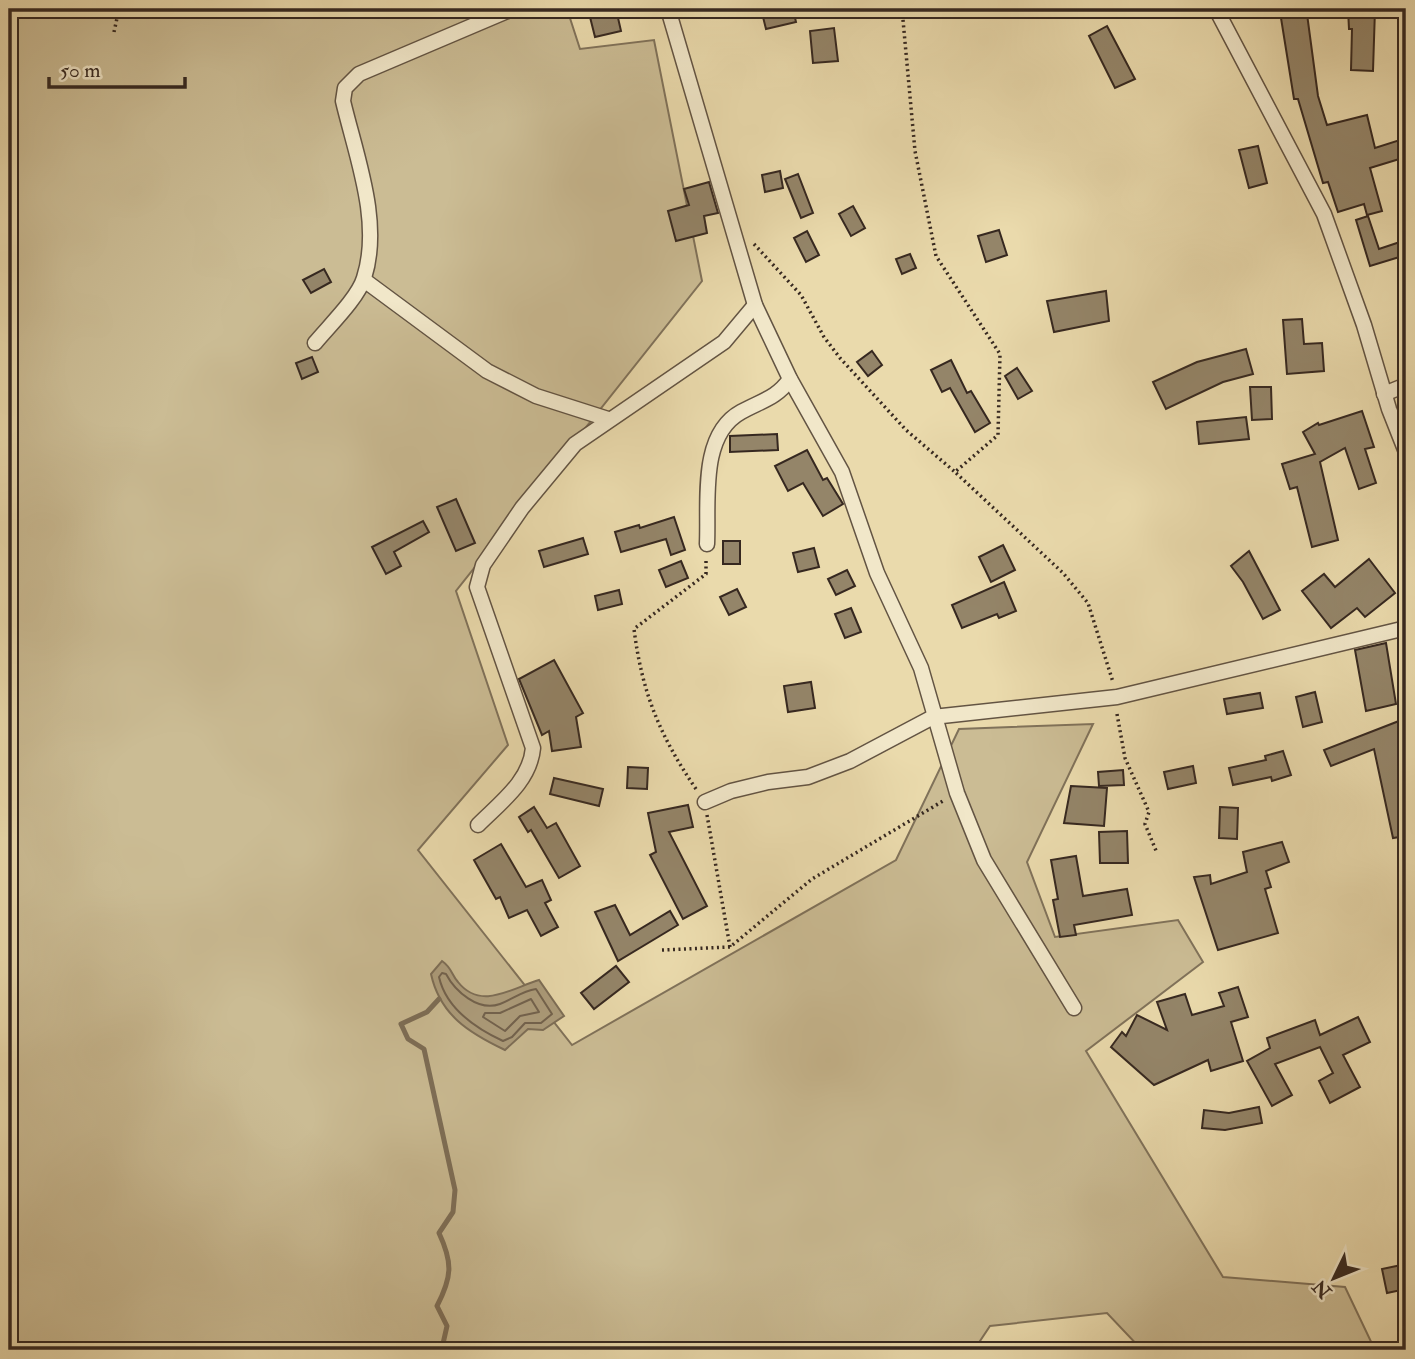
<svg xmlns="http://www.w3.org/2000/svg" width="1415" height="1359" font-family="'IM FELL Double Pica',serif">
	<rect width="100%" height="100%" fill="#eadaac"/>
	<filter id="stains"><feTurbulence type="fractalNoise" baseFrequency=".00286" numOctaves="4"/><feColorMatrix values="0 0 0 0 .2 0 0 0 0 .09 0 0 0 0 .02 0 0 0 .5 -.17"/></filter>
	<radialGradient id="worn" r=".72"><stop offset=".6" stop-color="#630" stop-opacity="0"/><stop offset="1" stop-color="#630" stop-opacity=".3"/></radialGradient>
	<polygon fill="#cbbc94" stroke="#80725a" stroke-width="2" points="9,9 567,9 580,49 654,40 702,281 456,591 508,745 418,850 572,1045 896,860 959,729 1093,724 1027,862 1055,937 1178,920 1203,962 1086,1051 1223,1277 1345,1287 1375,1350 1142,1350 1107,1313 990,1326 974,1350 9,1350"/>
	<path fill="#ad9d7c" stroke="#7d6e57" stroke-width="2" d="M442,961c10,7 9,13 16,21 23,29 54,6 81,-2l25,36 -21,14 -15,-1 -23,21c-36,-17 -65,-35 -74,-76z"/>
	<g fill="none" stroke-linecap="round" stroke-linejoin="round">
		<g stroke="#72624e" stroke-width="2">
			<path d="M442,973l4,1c9,17 32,38 54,30 13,-5 22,-13 36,-15l16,25 -11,9h-16l-13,14 -9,4c-28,-13 -57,-33 -64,-64z"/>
			<polygon points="531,999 539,1012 520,1016 505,1031 483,1017 485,1013 500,1013"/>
		</g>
		<path stroke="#7d6e57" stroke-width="5" d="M438,1350l4,-2 5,-22 -10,-20c15,-29 16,-43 2,-73l14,-21 2,-22 -31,-141 -16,-10 -7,-15 26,-12 12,-13"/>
	</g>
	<g fill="#948569" stroke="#362820" stroke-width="2">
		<polygon points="588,9 616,9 621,31 595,37"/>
		<polygon points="761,9 793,9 796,22 766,29"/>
		<polygon points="1348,9 1375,9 1373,71 1351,70 1352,29 1349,29"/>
		<polygon points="1307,14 1318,96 1327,125 1367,115 1375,148 1406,138 1406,157 1370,168 1382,211 1367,215 1364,204 1338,212 1328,182 1323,183 1298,99 1294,99 1281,18"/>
		<polygon points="1107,26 1135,79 1115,88 1089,36"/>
		<polygon points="834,28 838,61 813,63 810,31"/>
		<polygon points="1258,146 1267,183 1249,188 1239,150"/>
		<polygon points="780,171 783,188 765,192 762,175"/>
		<polygon points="798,174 813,213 801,218 785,179"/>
		<polygon points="709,182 718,213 704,216 707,233 676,241 668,211 689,205 684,189"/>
		<polygon points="853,206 865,228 851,236 839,214"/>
		<polygon points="1368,216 1379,249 1406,240 1406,255 1370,266 1356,220"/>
		<polygon points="999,230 1007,255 986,262 978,236"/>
		<polygon points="807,231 819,255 806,262 794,238"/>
		<polygon points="910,254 916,268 902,274 896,259"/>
		<polygon points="324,269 331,282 311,293 303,280"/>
		<polygon points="1106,291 1109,321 1054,332 1047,301"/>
		<polygon points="1302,319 1304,344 1322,343 1324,371 1287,374 1283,320"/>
		<polygon points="1246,349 1253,374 1223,382 1166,409 1153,382 1197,362"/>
		<polygon points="872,351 882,365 868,376 857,362"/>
		<polygon points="312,357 318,372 302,379 296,363"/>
		<polygon points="951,360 967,393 971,391 990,423 975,432 950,388 942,392 931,370"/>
		<polygon points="1017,368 1032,391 1018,399 1005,376"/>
		<polygon points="1250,387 1271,387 1272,419 1252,420"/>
		<polygon points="1362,411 1374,447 1365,449 1376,483 1359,489 1345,448 1320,462 1338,540 1312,547 1297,487 1290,489 1282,464 1315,454 1303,432 1318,423 1319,425"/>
		<polygon points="1246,417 1249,439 1199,444 1197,422"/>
		<polygon points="777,434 778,450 730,452 730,436"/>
		<polygon points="807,450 823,480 827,478 843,504 823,516 803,483 788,491 775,466"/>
		<polygon points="456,499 475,543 456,551 437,507"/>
		<polygon points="674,517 685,550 671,555 666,539 621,552 615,532 639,525 640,528"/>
		<polygon points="423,521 429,532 394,552 401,566 386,574 372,547"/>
		<polygon points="583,538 588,554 544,567 539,551"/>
		<rect x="723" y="541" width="17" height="23"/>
		<polygon points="1003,545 1015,570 991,582 979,557"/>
		<polygon points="814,548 819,567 798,572 793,553"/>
		<polygon points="1249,551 1280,610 1263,619 1243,582 1231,566"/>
		<polygon points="1369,559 1395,593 1365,617 1357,608 1331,628 1302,591 1324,574 1335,587"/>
		<polygon points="681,561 688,578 666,587 659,570"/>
		<polygon points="847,570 855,586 836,595 828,579"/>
		<polygon points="1004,582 1016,611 999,618 997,614 962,628 952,605"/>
		<polygon points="737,589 746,607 729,615 720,597"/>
		<polygon points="619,590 622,604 598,610 595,596"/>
		<polygon points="851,608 861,632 845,638 835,614"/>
		<polygon points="1386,643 1396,704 1366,711 1355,650"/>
		<polygon points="554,660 583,713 576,717 581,747 552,751 549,731 542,735 519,679"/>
		<polygon points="811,682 815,708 788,712 784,686"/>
		<polygon points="1315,692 1322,722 1303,727 1296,697"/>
		<polygon points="1260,693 1263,708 1227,714 1224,699"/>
		<polygon points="1399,721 1406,766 1406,786 1400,787 1406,816 1406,836 1393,838 1374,749 1331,766 1324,750"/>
		<polygon points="1283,751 1291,775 1272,781 1271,777 1233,785 1229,768 1266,760 1265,756"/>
		<polygon points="1193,766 1196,783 1168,789 1164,772"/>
		<polygon points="628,767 648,768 647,789 627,788"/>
		<polygon points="1123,770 1124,785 1099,786 1098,772"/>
		<polygon points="554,778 603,789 599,806 550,794"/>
		<polygon points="1071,786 1107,788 1104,826 1064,823"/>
		<polygon points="688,805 693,827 669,832 707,906 683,919 650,855 656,852 648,813"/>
		<polygon points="534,807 547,828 556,823 580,866 559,878 531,830 528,832 519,817"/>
		<polygon points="1220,807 1238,808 1237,839 1219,838"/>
		<polygon points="1127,831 1128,863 1100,863 1099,832"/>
		<polygon points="1282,842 1289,862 1266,871 1271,887 1265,889 1278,933 1218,950 1194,877 1210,875 1211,884 1247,872 1243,852"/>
		<polygon points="501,844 526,887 542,880 551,900 545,903 558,927 541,936 527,910 509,918 500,897 496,899 474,860"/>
		<polygon points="1076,856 1083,896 1127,889 1132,915 1074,925 1076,935 1060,937 1053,900 1058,899 1051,860"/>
		<polygon points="615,905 630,935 670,911 678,925 618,961 595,912"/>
		<polygon points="616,966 629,982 594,1009 581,993"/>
		<polygon points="1238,987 1248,1017 1231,1022 1243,1061 1211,1071 1208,1060 1154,1085 1111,1047 1122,1032 1126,1036 1137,1015 1167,1030 1157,1002 1185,994 1192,1015 1224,1006 1219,993"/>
		<polygon points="1358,1017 1370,1042 1343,1055 1360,1087 1330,1103 1319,1081 1333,1073 1320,1047 1275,1064 1292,1095 1272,1106 1247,1061 1270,1048 1267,1038 1315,1020 1320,1035"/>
		<polygon points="1259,1107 1262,1123 1225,1130 1202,1128 1204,1110 1229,1113"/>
		<polygon points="1406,1264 1406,1289 1387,1293 1382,1269"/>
	</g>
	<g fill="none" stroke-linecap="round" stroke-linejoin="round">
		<defs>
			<g id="minor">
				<polyline points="668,9 755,305 790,379 842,472 877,573 921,668 957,793 984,860 1074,1008"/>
				<polyline points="1216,9 1324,214 1364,325 1389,409 1406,452"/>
				<polyline points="364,280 487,371 536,396 608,419"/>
				<path d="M315,343c14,-17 43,-45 49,-65 18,-56 -8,-122 -21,-177l2,-13 14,-14 153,-65"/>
				<polyline points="1384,394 1406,385"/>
				<path d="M707,544c2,-42 -8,-109 34,-132 20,-11 36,-14 49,-33"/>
				<polyline points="705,802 731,791 768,782 808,777 850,761 933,717 1117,697 1406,628"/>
				<path d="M478,825c23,-23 52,-44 55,-77l-56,-161 6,-22 39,-57 53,-64 149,-102 31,-37"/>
			</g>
		</defs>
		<use href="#minor" stroke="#635443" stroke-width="17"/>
		<g stroke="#362820" stroke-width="3.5" stroke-dasharray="2 3.5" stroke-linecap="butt">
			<polyline points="902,9 915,151 936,256 1000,354 998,435 955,472 1063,573 1088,603 1113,682"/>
			<polyline points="114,32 119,9"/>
			<polyline points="754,244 801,295 824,337 840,358 906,430 955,472"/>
			<polyline points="1117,714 1125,758 1149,812 1145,824 1157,853"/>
			<path d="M696,789c-36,-53 -54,-96 -62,-160l72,-55v-15"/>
			<polyline points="707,815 730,947"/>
			<polyline points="662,950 730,947 812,879 943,801"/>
		</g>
		<use href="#minor" stroke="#f1e7c9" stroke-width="14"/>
	</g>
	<rect width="1415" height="1359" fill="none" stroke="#eadaac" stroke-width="35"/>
	<rect x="10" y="10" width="1394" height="1338" fill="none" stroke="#362820" stroke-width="3.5"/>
	<rect x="18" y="18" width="1380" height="1324" fill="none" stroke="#362820" stroke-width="2"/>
	<g transform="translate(1334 1278) rotate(227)" stroke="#f1e7c9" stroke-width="5" paint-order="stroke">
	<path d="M0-5L12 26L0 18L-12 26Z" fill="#362820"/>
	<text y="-10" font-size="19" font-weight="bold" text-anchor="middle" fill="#362820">N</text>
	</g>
	<path d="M49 77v10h136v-10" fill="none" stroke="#362820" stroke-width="3.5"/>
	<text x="60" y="77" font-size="21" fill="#362820" stroke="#f1e7c9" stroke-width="5" paint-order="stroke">50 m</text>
	<rect width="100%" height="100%" filter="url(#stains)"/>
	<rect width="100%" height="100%" fill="url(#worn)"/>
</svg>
